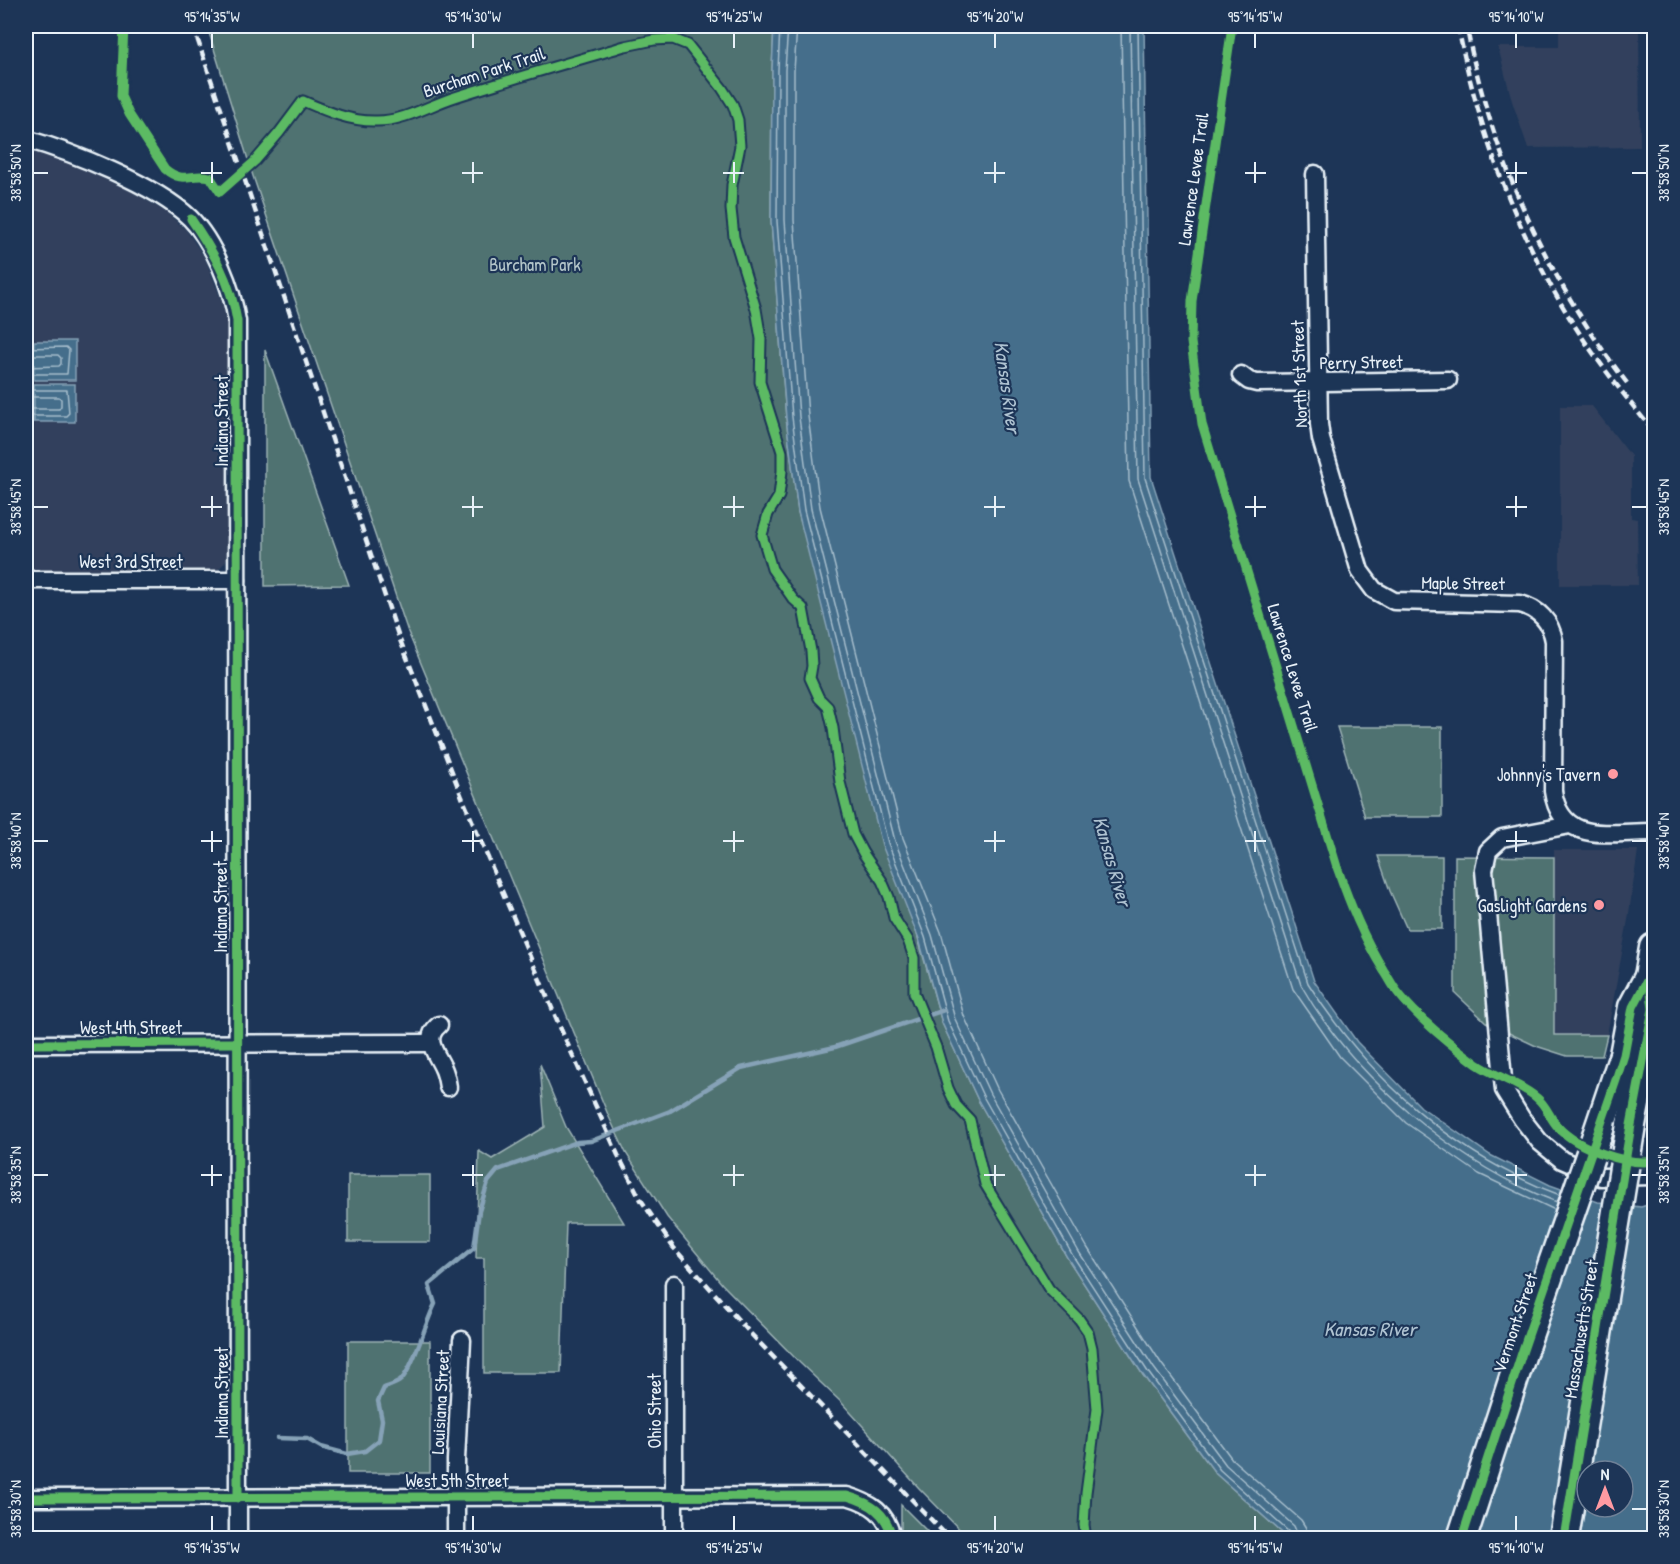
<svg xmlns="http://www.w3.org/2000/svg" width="1680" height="1564" font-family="'Patrick Hand',sans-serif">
	<rect width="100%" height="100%" fill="#1d3557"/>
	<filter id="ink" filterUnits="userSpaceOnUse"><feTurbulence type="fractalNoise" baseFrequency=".0167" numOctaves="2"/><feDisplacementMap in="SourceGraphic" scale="12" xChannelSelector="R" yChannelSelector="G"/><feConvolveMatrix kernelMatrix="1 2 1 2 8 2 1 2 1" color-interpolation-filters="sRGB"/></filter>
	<g filter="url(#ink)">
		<g fill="#31415d">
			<polygon points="1559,26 1639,26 1640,147 1528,148 1512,101 1498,47 1559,47"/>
			<polygon points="26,148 61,159 135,193 167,213 186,230 205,258 226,312 229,343 227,556 226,561 219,569 214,571 26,572"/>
			<polygon points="1560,406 1592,406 1631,456 1631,518 1637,519 1638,585 1560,585"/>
			<polygon points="1554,850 1638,850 1628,920 1607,1035 1554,1035"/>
		</g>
		<g fill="#507271" stroke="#9cb2b4" stroke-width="1.5">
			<polygon points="207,26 774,26 772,70 771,221 786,418 798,512 942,1023 978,1100 1068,1259 1143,1375 1216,1474 1288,1538 968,1538 919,1488 841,1402 800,1363 722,1284 667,1217 626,1153 609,1117 408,632 253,176"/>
			<polygon points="265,350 349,585 265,586"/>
			<polygon points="1337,727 1442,727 1442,817 1365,817"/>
			<polygon points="1378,856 1442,856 1442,929 1407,929 1390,891"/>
			<polygon points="1455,856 1554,857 1554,1035 1607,1035 1602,1056 1567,1056 1536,1046 1486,1022 1455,993"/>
			<polygon points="540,1064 566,1127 624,1223 566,1223 561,1373 484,1373 484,1258 476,1258 479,1151 492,1159 545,1127"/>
			<rect x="348" y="1175" width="82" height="67"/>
			<rect x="348" y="1341" width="82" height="132"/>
			<polygon points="901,1505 934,1538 901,1538"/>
		</g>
		<g fill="#446e8b" stroke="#86a2b7" stroke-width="1.5" fill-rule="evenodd">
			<path d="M774,26h370l7,451 163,504 43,61 64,65 69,48 60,30 48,17 43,5 13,-4v335h-366l-72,-64 -73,-99 -75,-116 -90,-159 -36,-77 -23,-84 -37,-94 -84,-333 -12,-94 -15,-197 1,-151zM1587,1471h36v36h-36z"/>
			<rect x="34" y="341" width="41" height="39"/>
			<rect x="26" y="342" width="6" height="38"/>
			<rect x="26" y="384" width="7" height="38"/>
			<rect x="34" y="384" width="41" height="38"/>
		</g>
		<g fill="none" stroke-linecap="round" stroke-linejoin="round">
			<g stroke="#a6bdcc" stroke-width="1.5">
				<polyline points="780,26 778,70 777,221 792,417 804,510 888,843 925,937 948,1021 984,1098 1073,1256 1148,1372 1220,1470 1289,1532 1291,1538"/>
				<polyline points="788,26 785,70 785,220 799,417 811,509 895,841 932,935 955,1019 990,1094 1079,1252 1154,1368 1226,1465 1294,1526 1299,1538"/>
				<polyline points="797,26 794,71 794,220 808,416 820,507 903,838 941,932 964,1016 998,1090 1087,1247 1161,1363 1232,1459 1301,1520 1306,1528 1308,1538"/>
				<polyline points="1121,26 1129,481 1293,989 1340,1057 1406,1123 1479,1174 1555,1210"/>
				<path d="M1130,26l8,453 163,506c52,92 157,181 256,217"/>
				<path d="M1138,26l7,452 163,505c58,93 148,174 252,212"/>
				<polyline points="26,348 66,347 69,350 67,374 26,374"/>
				<polyline points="26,355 58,355 61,358 61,364 59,366 26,367"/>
				<polyline points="26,390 67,390 69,413 66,416 26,416"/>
				<polyline points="26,397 59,397 61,399 61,406 59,409 26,409"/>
			</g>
			<path stroke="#86a2b7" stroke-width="4.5" d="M277,1438l30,1 14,8 26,7 18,-3 14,-11 3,-20 -4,-19 6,-13c5,-2 13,-4 17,-8 13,-14 24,-56 34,-76l-6,-19 45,-37 5,-37 9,-29 10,-12 79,-28 14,-1 79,-30 71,-43 94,-21 109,-37"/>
			<defs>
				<g id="street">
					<path d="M26,139c46,13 130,46 164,79 24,24 42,70 47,103l1,1217"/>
					<path d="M1315,174l4,250 2,15 39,132 14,19 20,11 126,3c19,5 31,18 34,37l-1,150c8,56 60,40 101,41"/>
					<polyline points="1241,375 1249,381 1257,383 1448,380"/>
					<polyline points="26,580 237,580"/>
					<polyline points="1570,825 1502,838 1488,851 1484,870 1504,1090 1522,1119 1540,1142 1562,1160 1601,1177 1654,1176"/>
					<path d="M439,1025c-17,14 -2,29 4,43 3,6 4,13 5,19"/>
					<polyline points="26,1044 431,1043"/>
					<polyline points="674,1284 674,1538"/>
					<path d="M26,1498l821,-2c24,7 40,17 45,42"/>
					<polyline points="456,1538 456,1460 462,1340"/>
				</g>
				<g id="highway">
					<polyline points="1631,1125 1653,1009 1649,977 1654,948"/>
					<polyline points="1592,1150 1624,1055 1633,1007 1649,977"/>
				</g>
			</defs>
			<use href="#street" stroke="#e8f1f8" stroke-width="21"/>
			<use href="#highway" stroke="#e8f1f8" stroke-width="33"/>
			<use href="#street" stroke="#1d3557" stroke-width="16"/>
			<use href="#highway" stroke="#1d3557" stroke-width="28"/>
			<g stroke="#e8f1f8" stroke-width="4.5" stroke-dasharray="9 4.5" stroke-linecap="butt">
				<polyline points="193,26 398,635 462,797 563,1034 618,1155 641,1200 673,1247 751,1334 949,1538"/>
				<path d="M1458,26c22,115 67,231 135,327 19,27 40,53 61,79"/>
				<path d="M1468,34c25,126 81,248 159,349"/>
			</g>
			<defs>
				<g id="highway-bridge">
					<polyline points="1462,1538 1523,1350 1592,1150"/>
					<polyline points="1564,1538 1631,1125"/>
				</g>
			</defs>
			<use href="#highway-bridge" stroke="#e8f1f8" stroke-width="33" stroke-linecap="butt"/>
			<use href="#highway-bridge" stroke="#1d3557" stroke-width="28"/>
			<defs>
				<g id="cycleway">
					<path d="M124,26l-3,70 8,18 36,55c19,16 26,3 45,8l10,15 35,-31 24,-28 24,-32c23,10 48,21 74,20 27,0 53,-16 78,-24 56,-18 113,-34 170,-51l29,-6 19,-1 15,6 34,43 11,17 5,15 2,26 -8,39 -1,24 3,28 22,72 5,30 -1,43 22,70v19l-3,25 -11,18 -6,21 10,34 21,30 10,9 8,43 1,15 -2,12 9,20 9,9 5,21 7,54 13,52 10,19 19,28 7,16 5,21 14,22 6,18v35l22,54 12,41 8,17 14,15 15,64 64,105 30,30 9,13 4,16 5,61 -11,84 -2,32 2,13"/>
					<path d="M1232,26l-40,275 -1,41 11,82 135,443c13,37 26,70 47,104 5,7 9,16 15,23 19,24 53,52 78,70 19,13 43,19 60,34 10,8 13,21 21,29 19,21 69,39 96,34"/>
					<path d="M191,219c22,32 40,63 46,102l1,1177"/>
					<polyline points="26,1044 237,1043"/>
					<path d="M26,1498l821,-2c24,7 40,17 45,42"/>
					<polyline points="1462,1538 1523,1350 1616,1080 1624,1055 1633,1007 1649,977"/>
					<polyline points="1564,1538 1631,1125 1653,1009 1649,977 1654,948"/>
				</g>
			</defs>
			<use href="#cycleway" stroke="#1d3557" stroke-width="13"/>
			<use href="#cycleway" stroke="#5cba63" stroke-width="9"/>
		</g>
	</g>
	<path fill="none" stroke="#e8f1f8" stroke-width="2" d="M212,33v15M473,33v15M734,33v15M995,33v15M1255,33v15M1516,33v15M212,162v21M473,162v21M734,162v21M995,162v21M1255,162v21M1516,162v21M33,173h15M201,173h21M462,173h21M723,173h21M984,173h21M1245,173h21M1506,173h21M1632,173h15M212,496v21M473,496v21M734,496v21M995,496v21M1255,496v21M1516,496v21M33,507h15M201,507h21M462,507h21M723,507h21M984,507h21M1245,507h21M1506,507h21M1632,507h15M212,831v21M473,831v21M734,831v21M995,831v21M1255,831v21M1516,831v21M33,841h15M201,841h21M462,841h21M723,841h21M984,841h21M1245,841h21M1506,841h21M1632,841h15M212,1165v21M473,1165v21M734,1165v21M995,1165v21M1255,1165v21M1516,1165v21M33,1175h15M201,1175h21M462,1175h21M723,1175h21M984,1175h21M1245,1175h21M1506,1175h21M1632,1175h15M33,1509h15M1632,1509h15M212,1516v15M473,1516v15M734,1516v15M995,1516v15M1255,1516v15M1516,1516v15"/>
	<g fill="#ff9aa2" stroke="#1d3557" stroke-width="2">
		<circle cx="1613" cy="774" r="6"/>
		<circle cx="1599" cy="905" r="6"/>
	</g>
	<g text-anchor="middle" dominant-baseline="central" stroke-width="4.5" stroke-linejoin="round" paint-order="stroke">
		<g font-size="18" fill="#e8f1f8" stroke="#1d3557">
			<text transform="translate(484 72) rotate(-18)">Burcham Park Trail</text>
			<text transform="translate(1193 179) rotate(-82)">Lawrence Levee Trail</text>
			<text transform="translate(1361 362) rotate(-1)">Perry Street</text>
			<text transform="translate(1299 374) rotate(-92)">North 1st Street</text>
			<text transform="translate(221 421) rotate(-90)">Indiana Street</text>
			<text x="131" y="561">West 3rd Street</text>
			<text transform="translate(1463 583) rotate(1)">Maple Street</text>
			<text transform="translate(1293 668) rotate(73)">Lawrence Levee Trail</text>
			<text transform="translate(220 907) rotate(-90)">Indiana Street</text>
			<text x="131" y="1027">West 4th Street</text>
			<text transform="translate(1515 1323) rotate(-71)">Vermont Street</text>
			<text transform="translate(1581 1329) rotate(-81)">Massachusetts Street</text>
			<text transform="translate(221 1393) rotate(-90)">Indiana Street</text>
			<text transform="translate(440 1402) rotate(-87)">Louisiana Street</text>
			<text transform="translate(654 1411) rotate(-90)">Ohio Street</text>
			<text x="457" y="1480">West 5th Street</text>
		</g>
		<g font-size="18" fill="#b3c5c9" stroke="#1d3557">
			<text x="535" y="264">Burcham Park</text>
		</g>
		<g font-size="18" fill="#e8f1f8" stroke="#1d3557" text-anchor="end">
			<text x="1601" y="774">Johnny's Tavern</text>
			<text x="1587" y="905">Gaslight Gardens</text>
		</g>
		<g font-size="20" font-style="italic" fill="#afc3d2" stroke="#1d3557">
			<text transform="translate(1008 387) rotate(82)">Kansas River</text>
			<text transform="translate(1113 861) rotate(74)">Kansas River</text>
			<text x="1370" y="1328">Kansas River</text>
		</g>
	</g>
	<rect width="1680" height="1564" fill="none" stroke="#1d3557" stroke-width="66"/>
	<g transform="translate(1605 1489)"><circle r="28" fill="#1d3557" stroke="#6e8097" stroke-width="1.5"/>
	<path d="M0-4.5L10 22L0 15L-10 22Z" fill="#ff9aa2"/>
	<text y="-9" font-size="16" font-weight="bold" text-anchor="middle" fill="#e8f1f8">N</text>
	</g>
	<rect x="33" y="33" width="1614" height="1498" fill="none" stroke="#e8f1f8" stroke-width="2"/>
	<g font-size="15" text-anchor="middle" fill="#e8f1f8">
		<text x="212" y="22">95°14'35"W</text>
		<text x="473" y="22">95°14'30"W</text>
		<text x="734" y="22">95°14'25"W</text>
		<text x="995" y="22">95°14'20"W</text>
		<text x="1255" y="22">95°14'15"W</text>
		<text x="1516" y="22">95°14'10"W</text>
		<text transform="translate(16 173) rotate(-90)" y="5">38°58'50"N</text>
		<text transform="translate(1664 173) rotate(-90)" y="5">38°58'50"N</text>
		<text transform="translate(16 507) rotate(-90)" y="5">38°58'45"N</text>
		<text transform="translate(1664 507) rotate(-90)" y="5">38°58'45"N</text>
		<text transform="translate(16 841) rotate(-90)" y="5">38°58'40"N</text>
		<text transform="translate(1664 841) rotate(-90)" y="5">38°58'40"N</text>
		<text transform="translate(16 1175) rotate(-90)" y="5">38°58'35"N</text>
		<text transform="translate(1664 1175) rotate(-90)" y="5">38°58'35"N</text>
		<text transform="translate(16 1509) rotate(-90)" y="5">38°58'30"N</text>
		<text transform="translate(1664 1509) rotate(-90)" y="5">38°58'30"N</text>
		<text x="212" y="1553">95°14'35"W</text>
		<text x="473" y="1553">95°14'30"W</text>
		<text x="734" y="1553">95°14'25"W</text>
		<text x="995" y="1553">95°14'20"W</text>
		<text x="1255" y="1553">95°14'15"W</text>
		<text x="1516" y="1553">95°14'10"W</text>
	</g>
</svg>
